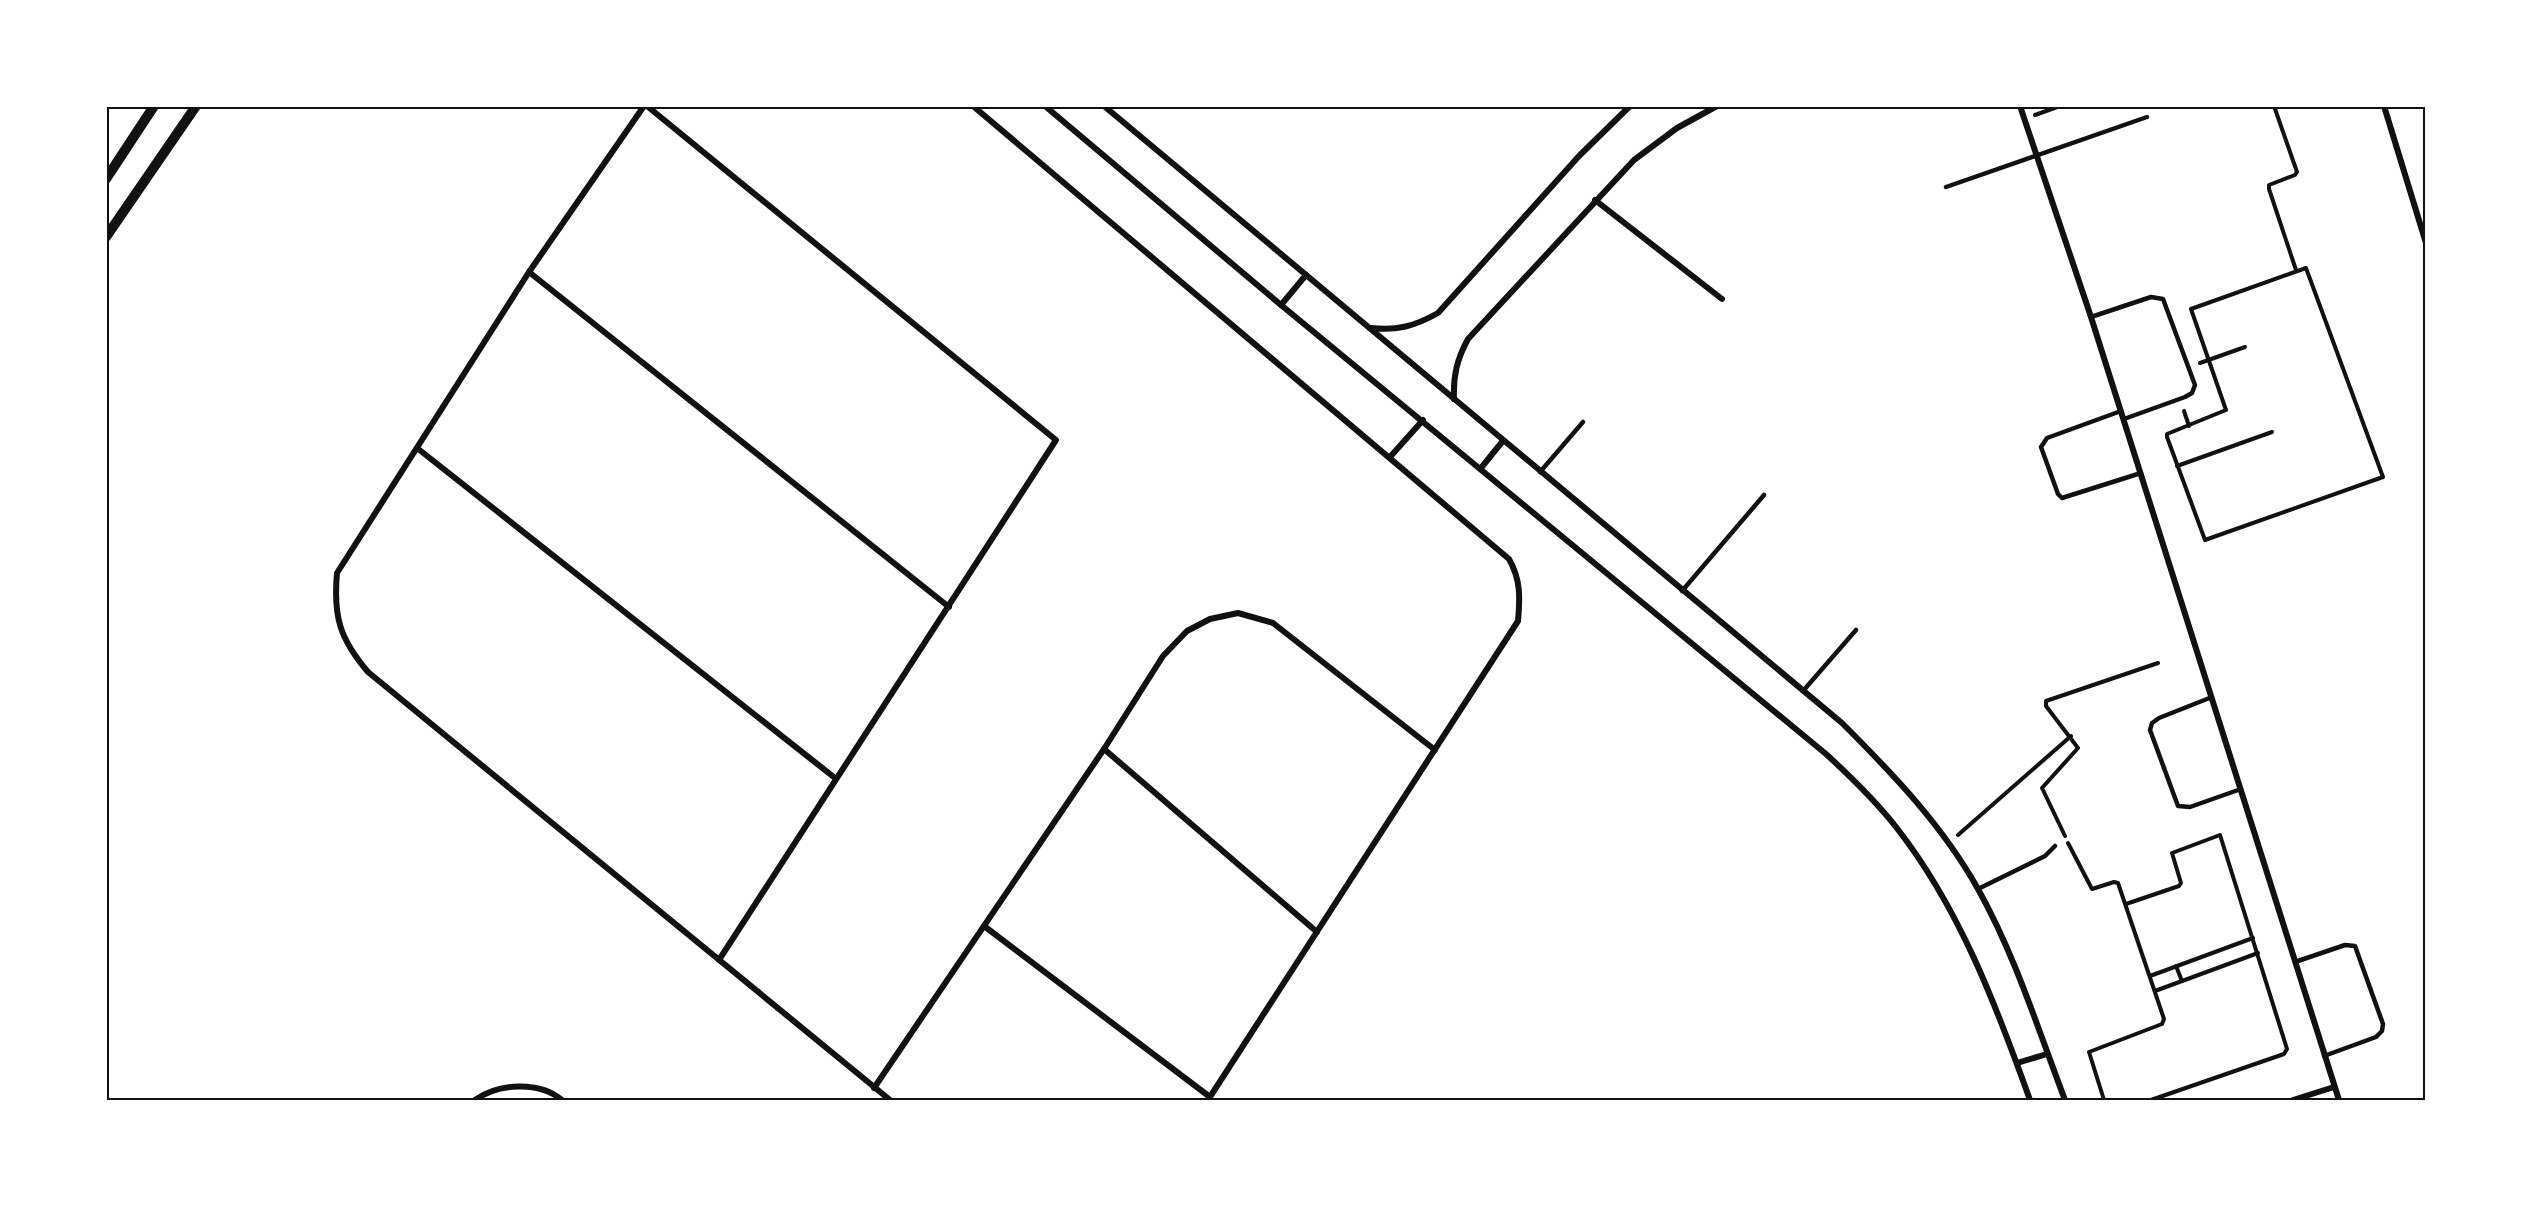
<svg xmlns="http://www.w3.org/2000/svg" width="2532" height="1207" font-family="'Public Sans',sans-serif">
	<rect width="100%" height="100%" fill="#fff"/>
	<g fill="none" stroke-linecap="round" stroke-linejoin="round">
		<g stroke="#111" stroke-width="4">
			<polyline points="2274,106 2297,172 2295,175 2269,185 2269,189 2296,270"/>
			<polyline points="2035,115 2060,106"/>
			<polygon points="2306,268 2383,477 2205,540 2167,437 2167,434 2226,410 2191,309"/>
			<polyline points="2200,363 2245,347"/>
			<polyline points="2184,411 2189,426"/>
			<polyline points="2177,466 2272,432"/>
			<polyline points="1958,835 2071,736"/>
			<polyline points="2065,836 2042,788 2078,748 2046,706 2046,701 2158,663"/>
			<polyline points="2068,843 2092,889 2114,882 2118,883 2164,1019 2162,1024 2089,1052 2104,1100"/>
			<polyline points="2126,904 2179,886 2181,883 2172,853 2220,835 2287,1049 2284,1054 2151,1100"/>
			<polyline points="2176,966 2182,981"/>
			<polyline points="2150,976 2253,938"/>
			<polyline points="2155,991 2258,953"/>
		</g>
		<g stroke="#111" stroke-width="4.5">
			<polyline points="1946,187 2147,117"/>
			<polyline points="2091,317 2151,297 2163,299 2195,385 2192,393 2185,397 2124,419"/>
			<polyline points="2121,411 2047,438 2041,447 2058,494 2062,498 2141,473"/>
			<polyline points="1540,472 1583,422"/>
			<polyline points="1682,591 1764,495"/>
			<polyline points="1803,691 1856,630"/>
			<polyline points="2212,697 2159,718 2152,723 2150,730 2178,806 2190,807 2241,789"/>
			<polyline points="1978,889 2045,856 2055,846"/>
			<polyline points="2295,962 2345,945 2355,946 2383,1024 2382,1031 2376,1037 2324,1056"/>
		</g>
		<g stroke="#111" stroke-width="6">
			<path d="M644,106l-115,166 -192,301c-4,44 3,66 31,99l522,428"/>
			<polyline points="647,106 1056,440 719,960"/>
			<path d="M973,106l536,453c12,21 11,39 9,62l-310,479"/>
			<path d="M1045,106l236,199 545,449c25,23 49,46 70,73 63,80 100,178 134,273"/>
			<path d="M1104,106l738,617c50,50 101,103 136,166 37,66 60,140 87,211"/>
			<polyline points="2020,106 2091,317 2339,1100"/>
			<polyline points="2384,106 2426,243"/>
			<polyline points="1595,200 1722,299"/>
			<polyline points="529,272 949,607"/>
			<polyline points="1281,305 1306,275"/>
			<path d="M1371,328c26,3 44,-2 67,-15l141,-157 51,-50"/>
			<path d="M1454,399c-1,-23 3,-40 14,-60l166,-179 43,-32 40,-22"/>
			<polyline points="417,448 835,778"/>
			<polyline points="1390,457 1423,420"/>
			<polyline points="1481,468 1502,442"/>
			<polyline points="1104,749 1317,932"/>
			<polyline points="984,926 1210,1097"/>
			<polyline points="2017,1063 2047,1054"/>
			<polyline points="874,1088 1104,749 1163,656 1187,631 1210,619 1238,613 1273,623 1435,750"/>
			<path d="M475,1100c24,-17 64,-19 87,0"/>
			<polyline points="2293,1100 2334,1087"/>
		</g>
		<g stroke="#111" stroke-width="10">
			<polyline points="106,179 154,106"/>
			<polyline points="106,237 196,106"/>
		</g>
	</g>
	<rect width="2532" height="1207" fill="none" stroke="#ffffff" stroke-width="216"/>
	<rect x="108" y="108" width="2316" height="991" fill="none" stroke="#111" stroke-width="2"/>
</svg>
